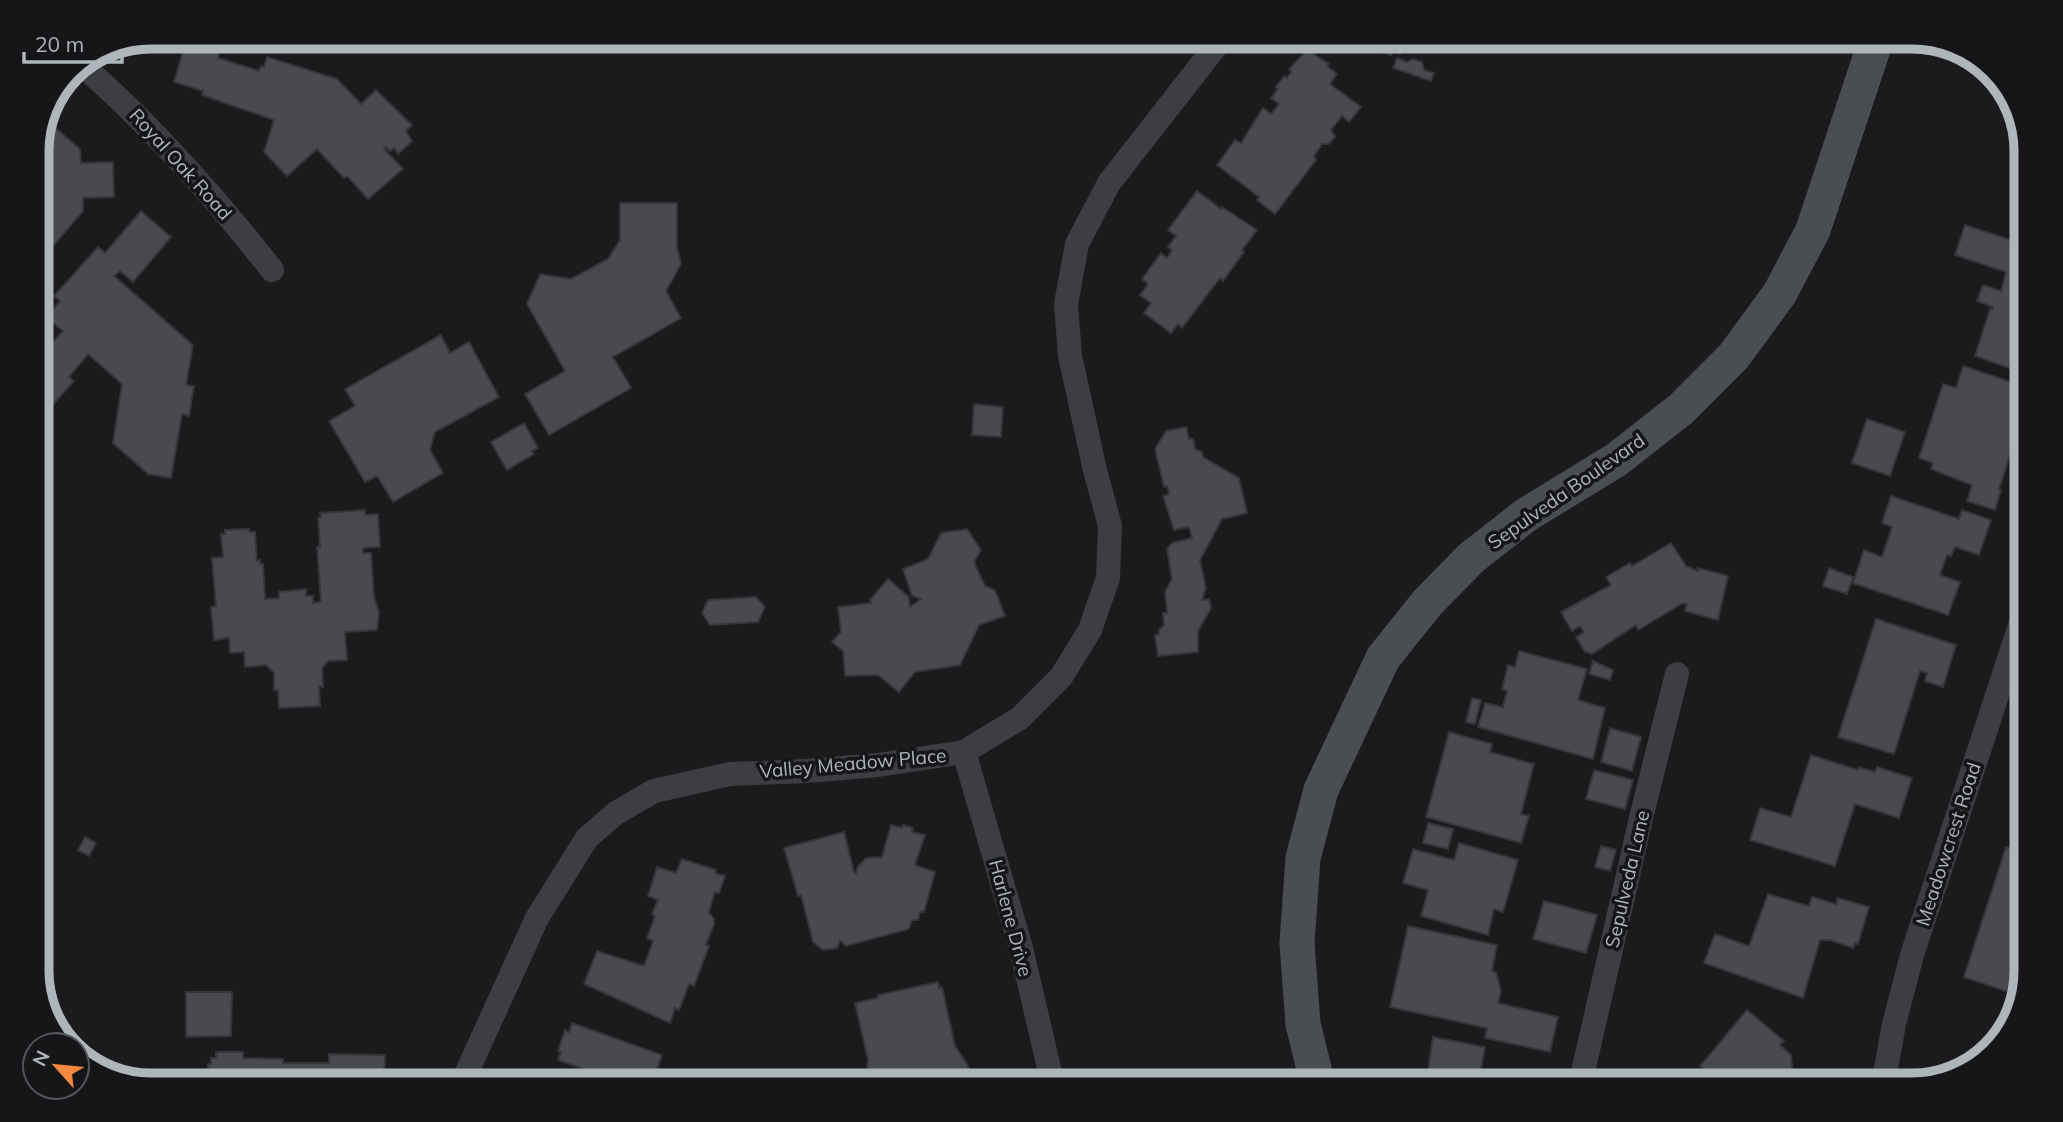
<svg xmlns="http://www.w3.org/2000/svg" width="2063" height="1122" font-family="Mulish,sans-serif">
	<rect width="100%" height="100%" fill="#1b1b1d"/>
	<g fill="#484a4d" stroke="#353639" stroke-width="2">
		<polygon points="1067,37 1089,37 1086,45"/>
		<polygon points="1343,37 1407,37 1400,54 1393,51 1391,55"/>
		<polygon points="186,41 220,51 218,58 259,71 261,66 264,67 267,57 337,79 361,104 376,90 412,125 406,131 412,141 398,154 394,148 390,151 386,147 384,149 403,169 368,199 347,176 344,178 317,149 287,176 264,152 274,120 202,95 203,91 174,82"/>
		<polygon points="1307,50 1329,64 1327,66 1337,74 1330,84 1361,107 1349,122 1342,116 1331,130 1335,137 1329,144 1322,144 1314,156 1316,160 1275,214 1257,200 1259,197 1217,165 1235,140 1241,143 1263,108 1271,114 1279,104 1271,98 1278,89 1276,87 1284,76 1287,78 1291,72 1289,69"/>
		<polygon points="1397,58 1407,62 1413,59 1422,62 1424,70 1434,73 1431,81 1393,68"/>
		<polygon points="47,121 80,149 81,163 113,162 114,197 83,198 83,211 37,265 37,144"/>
		<polygon points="2026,145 2026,206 2016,203 2017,199 2010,197"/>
		<polygon points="1197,191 1221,209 1222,207 1257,230 1242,250 1244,252 1223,281 1220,278 1182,328 1178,324 1171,333 1144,313 1151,303 1140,295 1148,284 1142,279 1161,253 1167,258 1172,250 1168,247 1176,236 1168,230"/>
		<polygon points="620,203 677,203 677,246 681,264 666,291 681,318 613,357 631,388 549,435 525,394 565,371 527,304 540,274 571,279 608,259 620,240"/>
		<polygon points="141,211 171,237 133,282 120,271 114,276 193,345 186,385 194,386 189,416 182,414 171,478 148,474 113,443 122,384 88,354 69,377 74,381 48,410 37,400 37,349 43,353 63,331 46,317 60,301 54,296 98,247 105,253"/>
		<polygon points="1965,225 2026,245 2026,374 1975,356 1990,309 1992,310 1993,307 1977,301 1983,285 2001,291 2006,272 1955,255"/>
		<polygon points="441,335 450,353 469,342 499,397 435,432 430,450 443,473 393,502 377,476 365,482 329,421 355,406 345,389"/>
		<polygon points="1963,366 2026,387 2026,406 1999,489 2001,490 1995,510 1967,501 1972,485 1931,469 1933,463 1919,458 1943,384 1956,388"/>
		<polygon points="974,404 1003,407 1001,437 972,435"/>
		<polygon points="1867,419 1905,432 1890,476 1852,463"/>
		<polygon points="524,423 538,448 532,451 534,454 507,470 491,442"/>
		<polygon points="1186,427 1189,439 1193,439 1195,449 1202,452 1203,457 1239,478 1247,513 1222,519 1200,560 1206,588 1202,600 1209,599 1211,608 1198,631 1198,652 1158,656 1155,635 1159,634 1159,630 1164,625 1163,613 1167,613 1165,592 1172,579 1167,549 1172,543 1192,538 1189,527 1174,530 1163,496 1169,494 1167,486 1164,487 1155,449 1166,431"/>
		<polygon points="1891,496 1959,519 1962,510 1991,520 1979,555 1955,547 1951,556 1947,555 1940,575 1960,582 1948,615 1853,583 1864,550 1882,557 1892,527 1882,523"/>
		<polygon points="365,510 365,515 378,514 380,547 363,548 363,553 371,553 374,596 379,613 377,630 345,632 347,660 328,661 322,668 323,687 319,686 320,706 279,708 278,690 274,690 274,673 266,665 245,667 244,652 230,653 229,638 214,640 211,607 216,606 212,558 223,557 221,534 225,534 225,530 249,529 250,532 255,532 257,561 260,560 260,564 263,564 265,599 279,598 279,592 306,589 306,596 313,596 313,603 321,602 317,547 320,547 318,518 321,517 320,513"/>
		<polygon points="967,529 981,550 974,562 985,586 995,590 1005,616 979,625 960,665 915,672 899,692 878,675 845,676 843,651 832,642 841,632 838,607 871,603 870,600 888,579 909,597 910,607 921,599 912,596 903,569 928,559 941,533"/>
		<polygon points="1671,543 1686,566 1698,571 1698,568 1728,576 1718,620 1685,611 1687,604 1683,603 1638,630 1636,625 1592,654 1585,652 1576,637 1584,632 1580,626 1572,631 1561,612 1611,585 1606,577 1630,563 1632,566"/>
		<polygon points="1829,568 1853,577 1847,594 1823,586"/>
		<polygon points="756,597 765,607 758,622 710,625 702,613 708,600"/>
		<polygon points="1876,619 1956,645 1943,687 1925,681 1927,673 1920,671 1894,754 1838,737"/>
		<polygon points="1519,651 1587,669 1578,700 1605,708 1593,759 1478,727 1485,703 1503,707 1507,691 1502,689 1508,665 1515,667"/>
		<polygon points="1593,661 1613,670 1610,680 1589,674"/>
		<polygon points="1472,698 1481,700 1475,724 1466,722"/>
		<polygon points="1610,728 1641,737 1632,771 1601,762"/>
		<polygon points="1449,732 1492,744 1490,752 1534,764 1521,814 1529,816 1521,843 1426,817"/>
		<polygon points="1811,755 1858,770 1859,767 1875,772 1877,767 1912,778 1899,818 1855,804 1835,866 1750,840 1760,808 1791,817"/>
		<polygon points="1594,770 1633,780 1625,809 1586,799"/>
		<polygon points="1428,823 1453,829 1448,849 1423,843"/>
		<polygon points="891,825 902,828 903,825 913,828 912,832 925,835 915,865 935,872 924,912 920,912 918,920 912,920 909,929 846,946 840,941 837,948 823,950 813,942 801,895 798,896 784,848 844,832 854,872 856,873 858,866 866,858 882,857"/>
		<polygon points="85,837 96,843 89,856 78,850"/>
		<polygon points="1459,843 1518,860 1503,912 1494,909 1488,935 1421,916 1428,890 1403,883 1413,849 1454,860"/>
		<polygon points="1601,846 1616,850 1610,871 1595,867"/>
		<polygon points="2006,847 2026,853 2026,973 2021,971 2014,994 1964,977"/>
		<polygon points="682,859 716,870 715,873 725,876 719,893 715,892 709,912 714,919 714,924 706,945 709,946 694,986 689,984 679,1010 675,1008 670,1023 584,984 597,951 644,966 653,941 647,938 655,916 652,914 658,900 648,896 657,867 676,873"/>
		<polygon points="1768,894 1809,906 1812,897 1836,904 1838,898 1869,907 1858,944 1855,943 1853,948 1830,940 1820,940 1803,998 1704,963 1715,934 1749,946"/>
		<polygon points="1544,901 1597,915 1586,953 1533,939"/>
		<polygon points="1408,926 1497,945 1492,971 1496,972 1501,992 1498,1003 1558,1017 1550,1052 1485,1038 1487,1028 1390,1007"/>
		<polygon points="938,982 939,988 942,987 955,1046 967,1064 975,1085 862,1085 866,1079 868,1060 855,1003 878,998 878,995"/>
		<polygon points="186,992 232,992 231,1036 186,1037"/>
		<polygon points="1747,1010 1784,1041 1780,1045 1791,1055 1794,1085 1723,1085 1700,1066"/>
		<polygon points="572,1023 662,1055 656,1072 660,1074 664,1081 662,1085 588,1085 590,1079 584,1077 586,1070 558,1060 561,1052 558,1051 565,1030 569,1032"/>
		<polygon points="1433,1037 1485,1047 1478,1085 1426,1085"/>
		<polygon points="216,1052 243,1052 243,1058 283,1059 283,1063 329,1063 329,1054 385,1055 384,1085 330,1085 330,1080 306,1080 306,1085 207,1085 208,1064 211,1064 211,1058 216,1058"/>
	</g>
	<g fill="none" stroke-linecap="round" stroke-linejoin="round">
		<g stroke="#3c3e42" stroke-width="24">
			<path d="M82,65c71,62 132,131 190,205"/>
			<polyline points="964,752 1021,948 1053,1085"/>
			<polyline points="461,1085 537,918 587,838 616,813 654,791 730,774 807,771 878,765 964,752 1020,718 1061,677 1090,630 1108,578 1110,526 1095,470 1070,356 1066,304 1077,244 1109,183 1223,37"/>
			<polyline points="1580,1085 1641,818 1677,674"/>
			<polyline points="1883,1085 1894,1024 1912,955 2026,607"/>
		</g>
		<polyline stroke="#4a4e52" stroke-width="35" points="1318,1085 1303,1024 1297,943 1303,858 1321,790 1383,658 1427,603 1471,558 1526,515 1616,460 1681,409 1734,356 1780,293 1813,230 1877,37"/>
	</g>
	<g text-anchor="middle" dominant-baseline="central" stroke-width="7" stroke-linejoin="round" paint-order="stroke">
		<g font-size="19" fill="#aeb6bc" stroke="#161618">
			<text transform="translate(181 164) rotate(48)">Royal Oak Road</text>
			<text transform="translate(1566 491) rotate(-35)">Sepulveda Boulevard</text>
			<text transform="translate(853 763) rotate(-5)">Valley Meadow Place</text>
			<text transform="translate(1948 844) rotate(-72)">Meadowcrest Road</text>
			<text transform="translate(1627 879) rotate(-77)">Sepulveda Lane</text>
			<text transform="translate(1011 918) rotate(75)">Harlene Drive</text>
		</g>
	</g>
	<path d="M0 0H2063V1122H0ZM151 49H1912A102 102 0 0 1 2014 151V971A102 102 0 0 1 1912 1073H151A102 102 0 0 1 49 971V151A102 102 0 0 1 151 49Z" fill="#161618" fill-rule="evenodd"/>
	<path fill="none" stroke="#aeb6bc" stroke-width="9" d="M151 49H1912A102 102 0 0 1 2014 151V971A102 102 0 0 1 1912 1073H151A102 102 0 0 1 49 971V151A102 102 0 0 1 151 49Z"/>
	<g transform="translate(56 1066) rotate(297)"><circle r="33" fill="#161618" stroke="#53565a" stroke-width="2"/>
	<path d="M0-5L12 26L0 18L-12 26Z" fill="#f2893e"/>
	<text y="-10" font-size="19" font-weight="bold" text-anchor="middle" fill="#aeb6bc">N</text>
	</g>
	<path d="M24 52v10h98v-10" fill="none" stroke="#aeb6bc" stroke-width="3.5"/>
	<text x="35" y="52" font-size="21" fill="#aeb6bc" stroke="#161618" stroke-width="5" paint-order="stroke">20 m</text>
</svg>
